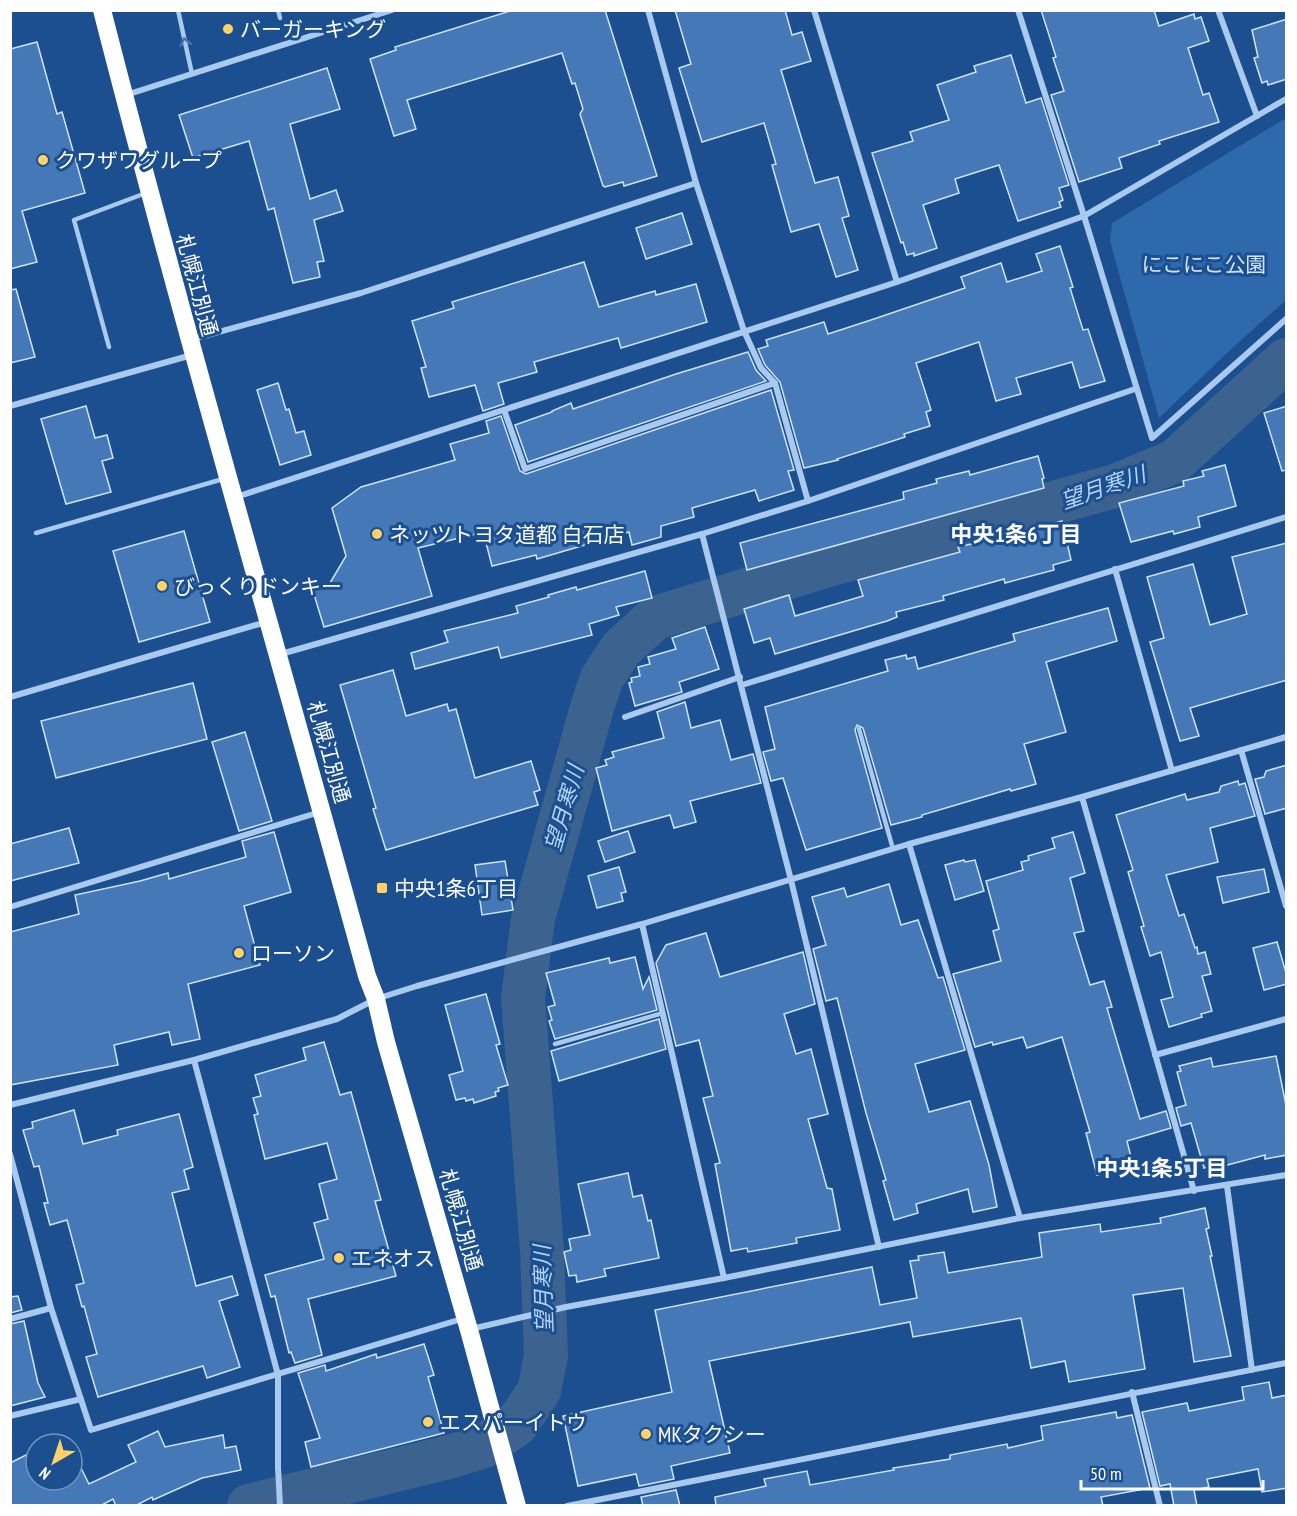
<svg xmlns="http://www.w3.org/2000/svg" width="1297" height="1516" font-family="'PT Sans Narrow','Noto Sans JP',sans-serif">
	<rect width="100%" height="100%" fill="#1b4f8f"/>
	<polygon fill="#2e69ad" points="1286,118 1286,300 1229,351 1159,418 1110,241 1112,223"/>
	<g fill="none" stroke-linecap="round" stroke-linejoin="round">
		<polyline stroke="#3c6290" stroke-width="44" points="249,1506 449,1457 482,1447 516,1425 539,1391 546,1356 542,1250 523,998 533,919 593,704 602,678 621,649 655,618 835,563 1115,486 1175,461 1286,360"/>
	</g>
	<g fill="#4478b7" stroke="#cfe3fa" stroke-width="1.5">
		<polygon points="513,10 605,10 657,176 624,186 623,182 605,187 603,186 580,114 583,109 575,83 572,84 562,53 407,100 416,129 394,136 370,59 396,50 395,47"/>
		<polygon points="675,10 785,10 792,35 802,32 811,61 781,70 815,183 838,177 849,216 842,218 858,270 836,277 819,224 791,232 772,165 776,164 764,123 702,142 679,68 691,64"/>
		<polygon points="1041,10 1154,10 1159,26 1194,14 1195,19 1201,17 1209,41 1188,48 1203,95 1209,93 1219,122 1159,141 1160,144 1119,158 1122,168 1079,182 1051,95 1064,91 1053,58 1056,57"/>
		<polygon points="1287,19 1287,79 1268,85 1267,81 1262,83 1254,58 1258,57 1252,30"/>
		<polygon points="37,42 57,114 62,112 85,193 22,211 37,262 10,269 10,49"/>
		<polygon points="1011,55 1026,103 1041,98 1069,185 1059,188 1063,200 1059,202 1061,207 1018,221 999,165 955,179 959,193 923,205 937,248 914,256 914,253 907,255 903,242 901,243 872,153 913,141 910,132 949,120 937,85 976,72 974,66"/>
		<polygon points="327,68 340,109 290,124 310,199 336,190 343,211 314,220 324,261 317,262 320,277 293,283 274,208 268,210 249,141 193,158 179,115"/>
		<polygon points="682,213 692,244 646,259 636,228"/>
		<polygon points="1060,246 1073,287 1070,288 1083,330 1088,329 1105,381 1080,388 1072,362 1016,378 1021,394 996,401 979,342 916,363 931,410 926,412 930,426 904,434 905,437 837,459 838,460 804,468 780,382 765,365 758,349 768,346 766,340 824,322 828,334 874,319 965,288 961,277 1001,263 1007,282 1042,271 1036,254"/>
		<polygon points="584,262 599,307 655,291 656,295 696,284 707,322 621,348 618,338 534,362 537,372 498,383 504,404 483,411 475,385 429,397 421,368 426,367 412,321 454,308 452,302"/>
		<polygon points="16,289 35,357 10,363 10,290"/>
		<polygon points="748,352 756,370 766,381 528,462 515,425 552,412 552,411 571,403 573,409 676,374"/>
		<polygon points="278,383 286,410 289,409 296,433 304,431 311,455 280,465 257,390"/>
		<polygon points="771,390 794,470 788,471 794,490 759,501 755,490 692,508 694,517 661,526 661,537 632,545 629,532 537,559 536,555 492,566 484,535 481,536 480,533 418,548 432,596 324,627 312,588 330,583 346,556 332,508 361,487 455,460 450,444 489,433 486,421 501,416 520,471 526,474"/>
		<polygon points="86,406 95,438 107,435 113,458 102,461 111,492 66,504 41,419"/>
		<polygon points="1287,406 1287,470 1282,471 1264,413"/>
		<polygon points="1038,456 1044,478 1042,479 1044,488 747,570 740,543 904,499 903,492 937,483 936,479 969,471 970,475"/>
		<polygon points="1225,465 1236,506 1198,517 1200,527 1174,534 1173,531 1131,542 1119,503 1184,486 1183,481 1204,476 1202,471"/>
		<polygon points="1062,521 1071,560 1053,565 1054,570 1005,583 1004,579 943,596 944,600 896,612 897,617 887,621 775,654 770,638 754,643 744,609 789,595 795,616 863,596 858,580 960,552 958,547 993,539 993,540"/>
		<polygon points="184,531 210,622 139,642 113,551"/>
		<polygon points="1287,543 1287,680 1190,708 1199,736 1180,741 1150,642 1164,638 1147,577 1193,564 1210,625 1247,614 1232,557"/>
		<polygon points="645,571 652,598 616,607 619,615 589,624 592,635 501,658 498,647 415,669 411,653 448,642 444,631 518,613 516,606 549,597 548,595 576,587 577,590"/>
		<polygon points="1108,608 1117,641 1046,662 1066,732 1024,744 1036,784 1011,791 1010,789 922,815 922,817 891,825 863,728 857,725 855,730 882,828 806,850 783,778 771,781 763,752 775,749 765,707 888,671 885,660 906,655 907,659 915,657 918,669 1015,641 1013,634"/>
		<polygon points="705,627 719,669 679,682 682,692 635,706 629,683 632,682 631,678 640,676 638,667 650,664 648,657 676,649 672,638"/>
		<polygon points="393,670 406,716 447,704 449,711 456,709 475,778 531,761 540,790 534,792 538,805 386,850 373,809 376,808 340,685"/>
		<polygon points="193,683 207,739 56,778 41,721"/>
		<polygon points="685,702 691,728 720,720 731,760 753,754 761,783 690,801 696,822 674,828 670,815 612,831 596,768 607,765 605,760 614,757 612,752 664,738 657,712"/>
		<polygon points="245,732 272,821 239,831 212,742"/>
		<polygon points="1287,765 1287,808 1265,814 1255,779 1264,777 1266,771"/>
		<polygon points="1238,781 1239,785 1245,783 1255,816 1210,828 1218,862 1166,875 1179,916 1184,914 1195,948 1197,947 1198,954 1205,952 1211,974 1202,976 1212,1011 1201,1014 1202,1017 1169,1027 1161,1000 1173,997 1161,952 1150,956 1141,927 1144,926 1128,872 1133,870 1116,815 1185,794 1187,800 1219,792 1221,786"/>
		<polygon points="69,828 79,863 10,881 10,844"/>
		<polygon points="628,831 635,852 605,862 598,841"/>
		<polygon points="274,832 291,892 244,906 260,965 188,984 200,1039 172,1045 169,1032 114,1045 118,1065 10,1085 10,932 79,914 75,895 140,881 168,873 169,879 246,857 242,841"/>
		<polygon points="1073,832 1085,873 1070,878 1084,931 1074,933 1090,985 1104,981 1112,1007 1107,1008 1140,1119 1166,1111 1171,1128 1127,1141 1133,1165 1097,1175 1086,1133 1090,1132 1062,1037 1027,1048 1023,1037 993,1045 992,1042 975,1047 953,974 1001,961 993,931 999,929 986,881 1023,870 1021,862 1029,860 1028,856 1055,848 1052,838"/>
		<polygon points="964,860 965,862 975,860 984,891 955,900 945,865"/>
		<polygon points="505,861 513,910 482,915 475,865"/>
		<polygon points="619,867 626,892 621,893 623,901 597,908 588,876"/>
		<polygon points="1264,869 1269,892 1223,903 1217,877"/>
		<polygon points="889,884 901,925 918,920 938,978 943,977 965,1050 915,1064 929,1112 970,1101 989,1165 997,1207 973,1212 968,1189 916,1204 918,1213 894,1220 883,1181 886,1180 866,1113 837,998 826,1001 813,949 826,945 812,897 844,888 847,897"/>
		<polygon points="706,933 720,977 803,952 815,1004 784,1014 796,1054 811,1049 828,1114 808,1119 827,1188 832,1189 840,1230 796,1238 797,1243 748,1252 747,1248 731,1251 715,1164 720,1163 703,1098 713,1096 699,1040 676,1046 656,963 666,945"/>
		<polygon points="1277,942 1287,976 1287,984 1264,990 1253,948"/>
		<polygon points="635,957 643,989 649,977 657,1010 555,1039 549,1021 552,1020 548,1007 555,1005 546,973 609,958 610,963"/>
		<polygon points="486,994 500,1044 496,1045 508,1085 498,1088 499,1091 495,1092 496,1096 474,1103 473,1099 466,1101 465,1098 456,1100 449,1075 463,1071 445,1005"/>
		<polygon points="659,1019 666,1049 559,1081 551,1051"/>
		<polygon points="324,1042 340,1095 351,1092 381,1200 375,1201 396,1276 308,1299 322,1355 295,1363 291,1352 289,1353 275,1296 271,1297 265,1275 324,1259 314,1223 328,1219 319,1184 337,1179 327,1143 265,1159 254,1115 258,1114 253,1098 261,1096 255,1075 306,1060 303,1048"/>
		<polygon points="1276,1056 1287,1110 1287,1155 1265,1159 1265,1155 1216,1168 1216,1165 1204,1168 1191,1123 1181,1126 1176,1108 1186,1105 1177,1072 1181,1071 1179,1066 1211,1058 1213,1067"/>
		<polygon points="74,1110 83,1144 118,1135 117,1130 179,1114 193,1167 184,1170 189,1189 172,1193 196,1286 232,1276 238,1295 219,1301 240,1367 207,1378 203,1366 98,1397 86,1357 97,1354 84,1306 82,1307 76,1285 84,1283 67,1220 50,1225 44,1203 48,1203 39,1166 34,1167 23,1130 33,1128 32,1122"/>
		<polygon points="628,1173 633,1197 642,1195 648,1221 651,1220 659,1258 604,1269 606,1276 577,1282 576,1275 569,1276 564,1252 571,1250 569,1239 590,1235 578,1184"/>
		<polygon points="1205,1208 1209,1228 1206,1229 1212,1256 1210,1256 1231,1356 1194,1362 1183,1288 1133,1295 1145,1369 1069,1382 1065,1361 1031,1368 1021,1318 913,1337 910,1322 709,1361 730,1453 671,1466 674,1479 639,1486 636,1474 578,1486 563,1416 672,1392 655,1310 872,1267 880,1305 917,1298 910,1261 919,1260 918,1256 944,1252 948,1273 1042,1257 1039,1233 1100,1224 1101,1232 1161,1223 1160,1218"/>
		<polygon points="18,1296 22,1310 10,1313 10,1297"/>
		<polygon points="24,1321 38,1383 45,1397 10,1406 10,1324"/>
		<polygon points="424,1344 434,1375 428,1377 444,1433 311,1467 305,1442 320,1438 298,1373 325,1365 326,1371 376,1354 377,1358"/>
		<polygon points="1269,1382 1272,1398 1287,1395 1287,1488 1262,1492 1258,1469 1207,1479 1209,1487 1194,1490 1197,1506 1174,1506 1170,1484 1160,1486 1142,1412 1187,1403 1189,1411 1244,1400 1242,1387"/>
		<polygon points="1116,1412 1117,1418 1132,1415 1150,1488 1101,1497 1103,1506 716,1506 715,1497 766,1486 764,1479 807,1471 810,1485 894,1470 893,1468 950,1459 950,1455 1007,1444 1008,1448 1043,1440 1041,1426"/>
		<polygon points="158,1431 165,1447 223,1435 225,1448 236,1446 241,1470 202,1478 153,1500 152,1497 135,1506 116,1506 113,1499 100,1506 10,1506 10,1463 36,1450 36,1480 72,1480 72,1450 89,1484 136,1462 128,1445"/>
		<polygon points="676,1490 680,1506 643,1506 641,1497"/>
	</g>
	<g fill="none" stroke-linecap="round" stroke-linejoin="round">
		<g stroke="#a9c9ee" stroke-width="4.5">
			<polyline points="178,10 192,74"/>
			<polyline points="278,10 280,18"/>
			<polyline points="109,347 74,220 146,193"/>
			<polyline points="36,533 223,479"/>
			<polyline points="859,729 893,849"/>
			<polyline points="555,1044 663,1013"/>
		</g>
		<g stroke="#a9c9ee" stroke-width="6">
			<polyline points="648,10 696,183 744,331 761,368 775,383 808,501"/>
			<polyline points="814,10 897,282"/>
			<polyline points="1018,10 1084,216 1152,438 1286,319"/>
			<polyline points="1218,10 1257,116"/>
			<polyline points="126,95 392,10"/>
			<polyline points="193,339 361,293 696,183"/>
			<polyline points="10,406 192,355"/>
			<polyline points="504,410 525,469 775,383"/>
			<polyline points="236,497 897,282 1084,216 1286,99"/>
			<polyline points="702,534 791,880 879,1247"/>
			<polyline points="1115,569 1172,771"/>
			<polyline points="281,654 702,534 808,501 1135,389"/>
			<polyline points="742,685 1286,517"/>
			<polyline points="10,697 266,622"/>
			<polyline points="625,717 740,677"/>
			<polyline points="1241,750 1286,906"/>
			<polyline points="1082,797 1194,1191"/>
			<polyline points="909,844 1020,1218"/>
			<polyline points="10,907 320,812"/>
			<polyline points="642,924 724,1278"/>
			<polyline points="1155,1055 1286,1019"/>
			<polyline points="194,1060 278,1375 278,1467 280,1506"/>
			<polyline points="10,1105 194,1060 337,1019 376,999 417,986 642,924 909,844 1082,797 1286,737"/>
			<polyline points="10,1154 51,1308 91,1430 465,1318"/>
			<polyline points="1227,1186 1252,1370"/>
			<polyline points="10,1319 51,1308"/>
			<polyline points="471,1329 566,1307 724,1278 1020,1218 1286,1175"/>
			<polyline points="1132,1392 1160,1506"/>
			<polyline points="10,1416 81,1399"/>
			<polyline points="567,1506 1286,1363"/>
		</g>
		<path stroke="#fff" stroke-width="18" d="M102,10c83,324 177,644 265,966l9,23 10,43 83,288 48,176"/>
	</g>
	<defs><path id="oneway-chevron" d="M-2-3.5L2.5 0L-2 3.5" fill="none" stroke-width="1.6" stroke-linecap="round" stroke-linejoin="round" transform="scale(1.5)"/></defs>
	<use stroke="#4674ac" href="#oneway-chevron" transform="translate(185 42) rotate(-103)"/>
	<g fill="#ffd166" stroke="#1b4f8f" stroke-width="2">
		<circle cx="228" cy="29" r="6"/>
		<circle cx="43" cy="160" r="6"/>
		<circle cx="377" cy="534" r="6"/>
		<circle cx="162" cy="586" r="6"/>
		<rect x="376" y="882" width="12" height="12" rx="3"/>
		<circle cx="239" cy="953" r="6"/>
		<circle cx="339" cy="1258" r="6"/>
		<circle cx="428" cy="1422" r="6"/>
		<circle cx="646" cy="1434" r="6"/>
	</g>
	<g text-anchor="middle" dominant-baseline="central" stroke-width="6" stroke-linejoin="round" paint-order="stroke">
		<g font-size="21" fill="#fff" stroke="#1b4f8f" text-anchor="start">
			<text x="240" y="29">バーガーキング</text>
			<text x="55" y="160">クワザワグループ</text>
			<text x="389" y="534">ネッツトヨタ道都 白石店</text>
			<text x="174" y="586">びっくりドンキー</text>
			<text x="394" y="888">中央1条6丁目</text>
			<text x="251" y="953">ローソン</text>
			<text x="351" y="1258">エネオス</text>
			<text x="440" y="1422">エスパーイトウ</text>
			<text x="658" y="1434">MKタクシー</text>
		</g>
		<g font-size="21" fill="#cfe3fa" stroke="#1b4f8f">
			<text x="1204" y="264">にこにこ公園</text>
		</g>
		<g font-size="21" fill="#fff" stroke="#1b4f8f">
			<text transform="translate(197 285) rotate(75)">札幌江別通</text>
			<text transform="translate(329 752) rotate(74)">札幌江別通</text>
			<text transform="translate(461 1220) rotate(74)">札幌江別通</text>
		</g>
		<g font-size="22" font-style="italic" fill="#b5d3f5" stroke="#1b4f8f">
			<text transform="translate(1103 487) rotate(-19)">望月寒川</text>
			<text transform="translate(564 808) rotate(-74)">望月寒川</text>
			<text transform="translate(543 1289) rotate(-92)">望月寒川</text>
		</g>
		<g font-size="22" font-weight="bold" fill="#fff" stroke="#1b4f8f">
			<text x="1016" y="534">中央1条6丁目</text>
			<text x="1162" y="1168">中央1条5丁目</text>
		</g>
	</g>
	<rect width="1297" height="1516" fill="none" stroke="#ffffff" stroke-width="24"/>
	<g transform="translate(54 1462) rotate(219)"><circle r="28" fill="#1b4f8f" stroke="#7695bc" stroke-width="1.5"/>
	<path d="M0-4.5L10 22L0 15L-10 22Z" fill="#ffd166"/>
	<text y="-9" font-size="16" font-weight="bold" text-anchor="middle" fill="#ffffff">N</text>
	</g>
	<path d="M1081 1480v9h182v-9" fill="none" stroke="#ffffff" stroke-width="3"/>
	<text x="1090" y="1480" font-size="18" fill="#ffffff" stroke="#1b4f8f" stroke-width="4.5" paint-order="stroke">50 m</text>
</svg>
